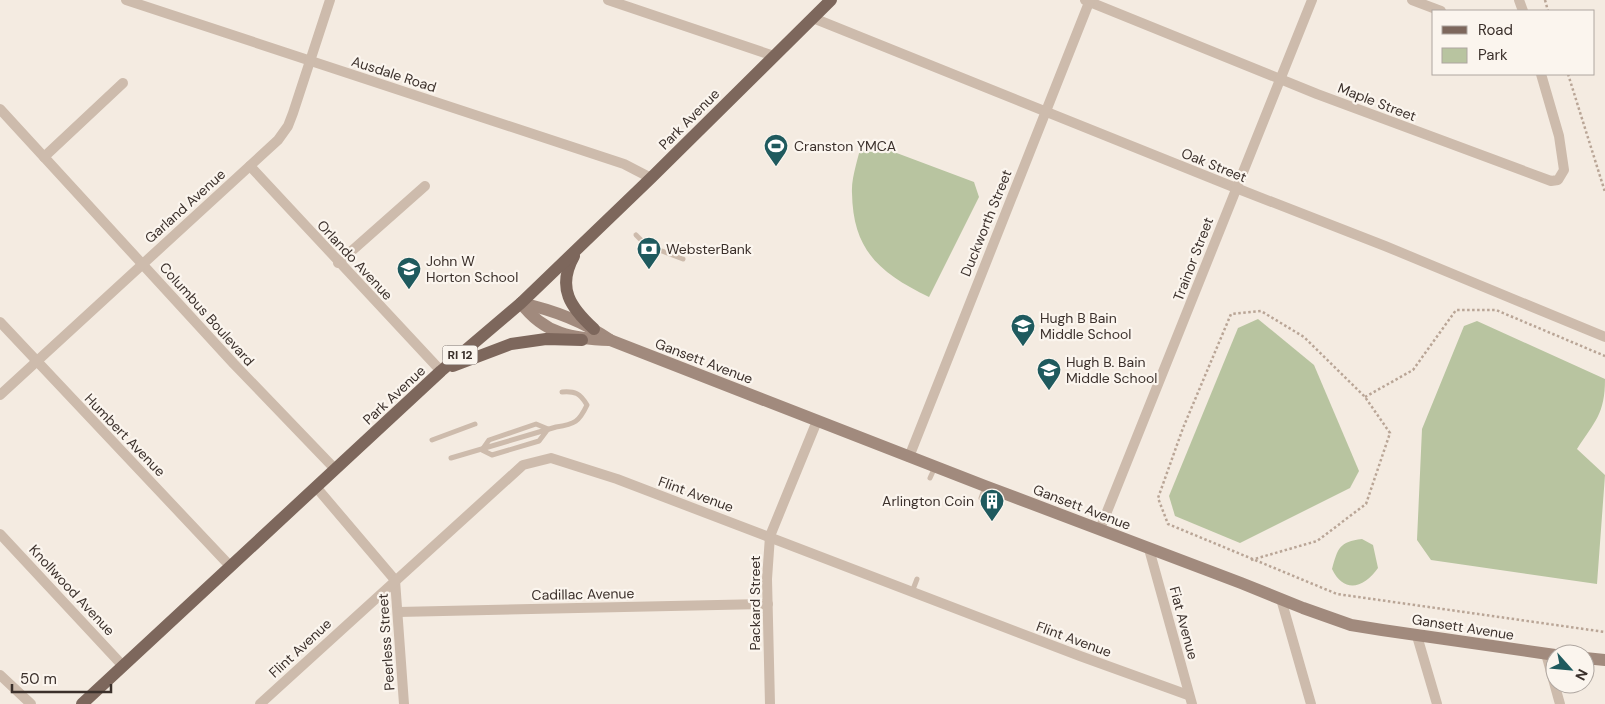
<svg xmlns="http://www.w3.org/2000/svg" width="1605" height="704" font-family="'DM Sans',sans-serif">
	<rect width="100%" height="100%" fill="#f4ebe1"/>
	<g fill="#b8c4a0">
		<path d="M862,140l112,42 5,15 -50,100c-49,-24 -76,-46 -77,-104 -1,-16 7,-36 10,-53z"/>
		<polygon points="1258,319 1314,365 1359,471 1350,488 1240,543 1175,516 1169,496 1238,328"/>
		<path d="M1477,321l128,58c0,35 -10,42 -28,70l28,26 -8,109 -166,-24 -14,-20 5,-111 42,-103z"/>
		<path d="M1362,539l11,6 5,23c-14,20 -34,26 -46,1 6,-21 7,-27 30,-30z"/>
	</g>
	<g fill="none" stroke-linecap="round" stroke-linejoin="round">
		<g stroke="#b9a596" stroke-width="2.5" stroke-dasharray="2.5 2.5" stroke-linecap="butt">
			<polyline points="1545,0 1548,11"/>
			<polyline points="1568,74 1605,192"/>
			<polyline points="1365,397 1413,370 1456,310 1496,310 1605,356"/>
			<polyline points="1251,560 1317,541 1366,504 1390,433 1365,397 1304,337 1261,311 1231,314 1183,428 1158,498 1168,524 1337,594 1605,632"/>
		</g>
		<g stroke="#cdbbac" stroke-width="5">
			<polyline points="636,235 646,245"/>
			<polyline points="662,251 683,259"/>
			<polygon points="536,424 548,429 539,441 492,455 482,450 489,440"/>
			<polyline points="432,440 475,424"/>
			<path d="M451,458l105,-31c19,-3 23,-5 31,-22 -7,-12 -12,-14 -25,-13"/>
			<polyline points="930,478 935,467"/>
			<polyline points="981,498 985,487"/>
			<polyline points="912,592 917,579"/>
		</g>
		<g stroke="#cdbbac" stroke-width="10">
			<polyline points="126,0 624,164 651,178"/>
			<polyline points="608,0 774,56"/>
			<polyline points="1085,0 1317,94 1551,181 1558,180 1564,170 1559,136 1541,74"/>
			<polyline points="1412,0 1441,11"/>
			<polyline points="1519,0 1523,11"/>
			<polyline points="813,18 1236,188 1385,246 1605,337"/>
			<polyline points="0,109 234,364 335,469"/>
			<polyline points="44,157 123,83"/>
			<polyline points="250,166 441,371"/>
			<polyline points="338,263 425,186"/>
			<polyline points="0,322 230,566"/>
			<polyline points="0,395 278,140 288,126 293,113 330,0"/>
			<polyline points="909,457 1090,0"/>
			<polyline points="316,487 395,580 404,704"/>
			<polyline points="1100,529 1312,0"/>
			<polyline points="0,534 123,666"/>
			<polyline points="1149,549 1192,704"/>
			<polyline points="1281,599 1311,704"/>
			<polyline points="398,612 768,604"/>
			<polyline points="1417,636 1437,704"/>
			<polyline points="1546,654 1560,704"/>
			<polyline points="0,675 31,704"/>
			<polyline points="260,704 523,465 551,458 617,479 1080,656 1188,695"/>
			<polyline points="770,704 767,579 770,536 817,421"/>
		</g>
		<g stroke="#a18a7d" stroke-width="12">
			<path d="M521,303c32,7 62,18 89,37l375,146 256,97 62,25 48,17 31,5 173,25"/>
			<path d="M521,303c23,31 52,36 89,37"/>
			<polyline points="1585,658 1605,660"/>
		</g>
		<g stroke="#7d675c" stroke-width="12">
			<path d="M574,256c-18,32 -3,52 20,73"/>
			<polyline points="453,366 511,344 546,339 582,340"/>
			<polyline points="82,704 441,371 521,303 651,178 831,0"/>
		</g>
	</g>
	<defs>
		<symbol id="stadium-pin" viewBox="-11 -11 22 30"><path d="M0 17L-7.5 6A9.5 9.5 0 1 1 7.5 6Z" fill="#1f5a5e" stroke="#fbf5ee"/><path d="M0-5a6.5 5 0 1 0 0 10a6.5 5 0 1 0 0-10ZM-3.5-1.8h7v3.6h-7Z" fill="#fff"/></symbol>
		<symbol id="bank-pin" viewBox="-11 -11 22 30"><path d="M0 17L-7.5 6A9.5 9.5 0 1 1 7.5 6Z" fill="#1f5a5e" stroke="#fbf5ee"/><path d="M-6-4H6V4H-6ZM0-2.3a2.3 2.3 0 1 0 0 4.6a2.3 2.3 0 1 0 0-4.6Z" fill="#fff"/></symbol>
		<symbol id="school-pin" viewBox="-11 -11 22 30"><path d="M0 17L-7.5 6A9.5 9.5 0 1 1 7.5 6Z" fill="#1f5a5e" stroke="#fbf5ee"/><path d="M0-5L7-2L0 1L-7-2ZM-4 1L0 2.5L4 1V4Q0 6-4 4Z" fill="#fff"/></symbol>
		<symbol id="building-pin" viewBox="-11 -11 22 30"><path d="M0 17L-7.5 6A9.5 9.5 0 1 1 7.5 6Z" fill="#1f5a5e" stroke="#fbf5ee"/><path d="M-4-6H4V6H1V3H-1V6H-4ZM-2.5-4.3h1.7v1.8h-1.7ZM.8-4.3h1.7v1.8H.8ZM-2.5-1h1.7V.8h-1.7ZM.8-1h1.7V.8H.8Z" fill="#fff"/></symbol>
	</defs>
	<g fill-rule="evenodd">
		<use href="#stadium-pin" x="762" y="132" width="28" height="38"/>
		<use href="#bank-pin" x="635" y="235" width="28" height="38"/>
		<use href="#school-pin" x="395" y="255" width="28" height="38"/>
		<use href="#school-pin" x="1009" y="312" width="28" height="38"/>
		<use href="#school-pin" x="1035" y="356" width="28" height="38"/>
		<use href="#building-pin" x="978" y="487" width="28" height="38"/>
	</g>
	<g text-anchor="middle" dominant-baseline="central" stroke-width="4.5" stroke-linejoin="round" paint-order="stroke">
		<rect fill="#fbf5ee" stroke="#756b66" stroke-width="1" x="442.5" y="345.5" width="35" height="19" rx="4"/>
		<g font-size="12" font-weight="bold" fill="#3b302b">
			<text x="460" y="355">RI 12</text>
		</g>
		<g font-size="14" fill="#3b302b" stroke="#fbf5ee">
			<text transform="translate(394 74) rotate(18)">Ausdale Road</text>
			<text transform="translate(1377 102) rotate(21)">Maple Street</text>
			<text transform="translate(689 119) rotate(-45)">Park Avenue</text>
			<text transform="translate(1214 165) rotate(22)">Oak Street</text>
			<text transform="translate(185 206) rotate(-42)">Garland Avenue</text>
			<text transform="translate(986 223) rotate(-68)">Duckworth Street</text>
			<text transform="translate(1193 259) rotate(-69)">Trainor Street</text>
			<text transform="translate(355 260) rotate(47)">Orlando Avenue</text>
			<text transform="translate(207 314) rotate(48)">Columbus Boulevard</text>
			<text transform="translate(704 361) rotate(21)">Gansett Avenue</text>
			<text transform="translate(394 395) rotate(-43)">Park Avenue</text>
			<text transform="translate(125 435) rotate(46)">Humbert Avenue</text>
			<text transform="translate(696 494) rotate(20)">Flint Avenue</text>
			<text transform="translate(1082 507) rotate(21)">Gansett Avenue</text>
			<text transform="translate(72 590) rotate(47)">Knollwood Avenue</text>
			<text transform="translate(583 594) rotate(-1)">Cadillac Avenue</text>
			<text transform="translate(755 603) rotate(-90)">Packard Street</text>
			<text transform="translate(1184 623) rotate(75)">Fiat Avenue</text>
			<text transform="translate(1463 627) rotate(9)">Gansett Avenue</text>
			<text transform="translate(1074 639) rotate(20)">Flint Avenue</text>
			<text transform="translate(386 642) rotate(-94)">Peerless Street</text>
			<text transform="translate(300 648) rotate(-43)">Flint Avenue</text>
		</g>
		<g font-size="14" fill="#3b302b" stroke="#fbf5ee" text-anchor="start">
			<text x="794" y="146">Cranston YMCA</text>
			<text x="666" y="249">WebsterBank</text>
			<text x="426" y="261">John W<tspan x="426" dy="16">Horton School</tspan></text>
			<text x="1040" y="318">Hugh B Bain<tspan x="1040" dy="16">Middle School</tspan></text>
			<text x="1066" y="362">Hugh B. Bain<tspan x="1066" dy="16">Middle School</tspan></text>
			<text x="974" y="501" text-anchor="end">Arlington Coin</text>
		</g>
	</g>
	<rect x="1432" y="10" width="162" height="65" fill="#fbf5ee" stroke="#aea6a0"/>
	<rect x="1442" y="26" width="25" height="8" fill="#7d675c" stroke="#aea6a0"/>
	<text x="1478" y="35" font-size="15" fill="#3b302b">Road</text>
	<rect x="1442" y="48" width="25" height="15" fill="#b8c4a0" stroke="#aea6a0"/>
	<text x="1478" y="60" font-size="15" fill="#3b302b">Park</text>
	<g transform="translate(1570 669) rotate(117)"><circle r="24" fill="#fbf5ee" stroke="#aea6a0"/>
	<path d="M0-4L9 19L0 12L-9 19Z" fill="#1f5a5e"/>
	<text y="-8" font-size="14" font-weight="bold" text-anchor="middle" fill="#3b302b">N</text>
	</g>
	<path d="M12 684v8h99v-8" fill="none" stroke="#3b302b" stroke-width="2.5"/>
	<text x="20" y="684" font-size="15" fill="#3b302b" stroke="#fbf5ee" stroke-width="4" paint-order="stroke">50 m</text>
</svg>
